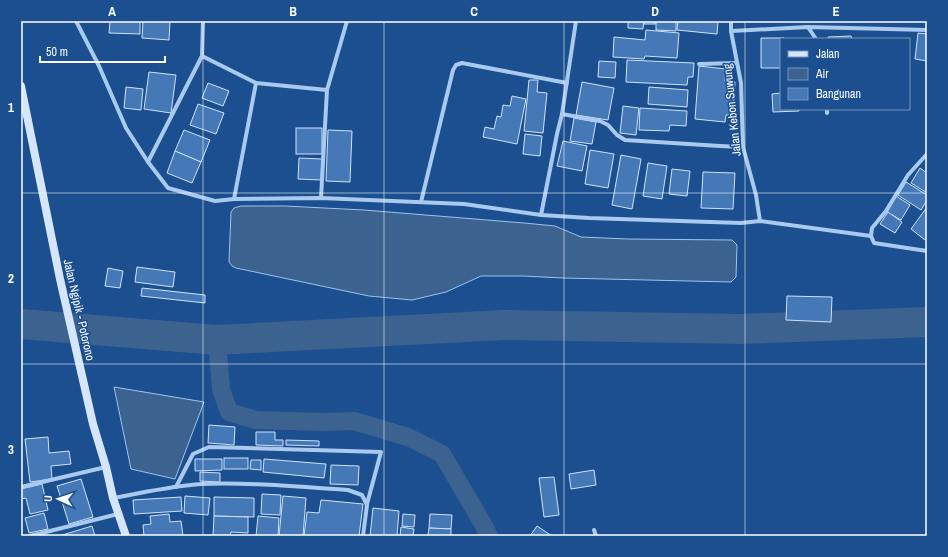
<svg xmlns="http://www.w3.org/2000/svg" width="948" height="557" font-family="'Archivo Narrow',sans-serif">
	<rect width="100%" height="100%" fill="#1b4f8f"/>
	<g fill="#3c6290" stroke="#9cc4f0">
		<polygon points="241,206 285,206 364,210 524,223 555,226 581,237 628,239 732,240 737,245 736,277 731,282 563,278 523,276 481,276 446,292 412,300 369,296 236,268 232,266 229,262 231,212 234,208"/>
		<polygon points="114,387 204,402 175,479 131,469"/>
	</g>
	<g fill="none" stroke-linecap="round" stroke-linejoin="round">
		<polyline stroke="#3c6290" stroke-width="18" points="217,340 221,389 229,412 256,420 323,422 354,421 408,437 442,454 483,524 489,536"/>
		<polyline stroke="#3c6290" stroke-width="30" points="21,324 217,340 504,325 741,329 927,322"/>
	</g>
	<g fill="#4478b7" stroke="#cfe3fa">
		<polygon points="110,21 140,21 140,34 109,33"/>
		<polygon points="143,21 170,21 169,40 142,38"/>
		<polygon points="628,21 644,21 643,29 628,28"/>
		<rect x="644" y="21" width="11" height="3"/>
		<polygon points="656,21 676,21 676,31 656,30"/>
		<polygon points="678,21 718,21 717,34 677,30"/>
		<polygon points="646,30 679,33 677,58 645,56 644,59 613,57 614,37 645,40"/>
		<polygon points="918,33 927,34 927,61 915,59"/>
		<polygon points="851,36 852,39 829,39 828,37"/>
		<polygon points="761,38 784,38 781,39 781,68 761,68"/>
		<polygon points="627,60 694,63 693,77 688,77 687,85 626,82"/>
		<polygon points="599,61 616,62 615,78 598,77"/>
		<polygon points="699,66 726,69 725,81 735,82 733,115 726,115 725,122 695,119"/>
		<polygon points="149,72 176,75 171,113 144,109"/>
		<polygon points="529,80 538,80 537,92 547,93 543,133 524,131"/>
		<polygon points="582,82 614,88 608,120 576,115"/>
		<polygon points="208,83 229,91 223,106 202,98"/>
		<polygon points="126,87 143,89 141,110 124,108"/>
		<polygon points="649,87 688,90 687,107 648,104"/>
		<polygon points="781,93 781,109 799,109 799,111 773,112 772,94"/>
		<polygon points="512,96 526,99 517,144 483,137 485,127 494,129 497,116 501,117 503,105 510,106"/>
		<polygon points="198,104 224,113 216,134 190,125"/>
		<polygon points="623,106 639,108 636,135 620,133"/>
		<polygon points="640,108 687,111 686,126 670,125 669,131 639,130"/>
		<polygon points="574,118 596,122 592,144 570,141"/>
		<rect x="296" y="128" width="26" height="26"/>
		<polygon points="184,130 210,140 201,162 175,151"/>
		<polygon points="328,130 352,131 350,182 326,181"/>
		<polygon points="525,134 542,136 540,156 523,154"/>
		<polygon points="563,141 587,146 582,171 557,166"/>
		<polygon points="590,150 614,154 608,188 585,184"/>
		<polygon points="175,151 201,162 192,183 167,173"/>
		<polygon points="621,155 641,159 632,209 612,205"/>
		<polygon points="299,158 322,159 321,180 298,179"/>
		<polygon points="648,163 667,166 662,199 643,196"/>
		<polygon points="920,168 927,173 927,193 911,183"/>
		<polygon points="672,169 690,171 687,196 669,194"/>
		<polygon points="703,172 735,173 733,209 701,208"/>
		<polygon points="906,182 927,195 927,200 921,210 898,195"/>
		<polygon points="896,196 910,205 901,220 887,212"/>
		<polygon points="927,207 927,238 925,240 911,229"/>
		<polygon points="888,212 902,222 895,233 880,224"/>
		<polygon points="137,267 175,272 173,287 135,282"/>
		<polygon points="108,268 123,271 120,288 105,286"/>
		<polygon points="142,288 205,295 205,303 141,296"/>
		<polygon points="787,296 832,297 831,322 786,320"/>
		<polygon points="209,425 235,427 234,445 208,443"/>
		<polygon points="256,432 275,432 275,440 283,440 283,446 256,445"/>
		<polygon points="48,437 49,453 69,451 71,464 51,466 52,479 30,482 25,439"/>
		<polygon points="286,440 319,441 319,446 286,445"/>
		<rect x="224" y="458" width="24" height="11"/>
		<polygon points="195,459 222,459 222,470 195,471"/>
		<polygon points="264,459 326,464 324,478 263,472"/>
		<polygon points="251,460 261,460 261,470 250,469"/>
		<polygon points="331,465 359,466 358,485 330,484"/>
		<polygon points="594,470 596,485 571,489 569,474"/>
		<polygon points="200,472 220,473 220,482 200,481"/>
		<polygon points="554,477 559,515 544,517 539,478"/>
		<polygon points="81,479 93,517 69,524 57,486"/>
		<polygon points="42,484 48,510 30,514 26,498 21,499 21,489"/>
		<polygon points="262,494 281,495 280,515 261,514"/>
		<polygon points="185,496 210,498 208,515 184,513"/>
		<polygon points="283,496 306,498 303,536 279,536"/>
		<polygon points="181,497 182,511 134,514 133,500"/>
		<polygon points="214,497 254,498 254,517 214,516"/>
		<polygon points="321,500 363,504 359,536 304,536 307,512 319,513"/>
		<polygon points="373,508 399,511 397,536 370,536"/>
		<polygon points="44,513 48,529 29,533 25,518"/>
		<polygon points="169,514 170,522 181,521 183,536 144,536 143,525 151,524 150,516"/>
		<polygon points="403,514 415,515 414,527 402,526"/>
		<polygon points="430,514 452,515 451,529 429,528"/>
		<polygon points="214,516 248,517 248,533 231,532 230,536 213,536"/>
		<polygon points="258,516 279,518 278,536 256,536"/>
		<polygon points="92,526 95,536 59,536"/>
		<polygon points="537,526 552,536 530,536"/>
		<polygon points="401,527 414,529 413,536 400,536"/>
		<polygon points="429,528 451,529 451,536 428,536"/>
	</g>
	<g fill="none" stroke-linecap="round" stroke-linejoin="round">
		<g stroke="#a9c9ee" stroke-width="4">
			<polyline points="76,21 99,66 126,128 148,162 168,188 215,201 234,199 321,198 464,204 541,215 589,218 741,223 760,221 871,236"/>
			<polyline points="731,21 731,31 741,83 743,147 756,195 760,221"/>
			<polyline points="808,27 816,39"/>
			<polyline points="731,31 808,27 927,30"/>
			<polyline points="202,56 256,83 327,90"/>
			<polyline points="699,64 737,63"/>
			<polyline points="827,113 827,109"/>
			<polyline points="562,114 600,121 608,125 617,135 625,140 720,146 743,147"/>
			<polyline points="927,154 908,175 886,211 872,228 871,236 874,243 927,251"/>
			<polyline points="148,162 202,56 203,21"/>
			<polyline points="321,198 327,90 347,21"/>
			<polyline points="234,199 256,83"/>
			<polyline points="421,202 453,70 456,65 462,63 567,83"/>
			<polyline points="541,215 557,134 562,114 576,21"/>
			<polyline points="21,487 106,467"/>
			<polyline points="176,487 193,454 209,447 381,452 367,504"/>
			<path d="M113,498c29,-5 58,-12 88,-14 49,-2 98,3 147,6l14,5 5,10 -4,31"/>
			<polyline points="594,530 596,536"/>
			<polyline points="30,536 118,514"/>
		</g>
		<polyline stroke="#d6e6fa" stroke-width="8" points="21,86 60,279 93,424 106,467 113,498 126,536"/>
	</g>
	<path fill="none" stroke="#fff" stroke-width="1" stroke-opacity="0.55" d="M203,21v515M384,21v515M564,21v515M745,21v515M21,193h906M21,364h906"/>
	<g text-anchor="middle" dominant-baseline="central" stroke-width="3" stroke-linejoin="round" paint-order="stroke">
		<g font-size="12" fill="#fff" stroke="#1b4f8f">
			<text transform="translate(732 110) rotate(-96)">Jalan Kebon Suwung</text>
			<text transform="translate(79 310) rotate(77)">Jalan Ngipik - Potorono</text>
		</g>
	</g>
	<rect width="948" height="557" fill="none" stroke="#1b4f8f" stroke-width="44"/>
	<rect x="780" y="38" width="130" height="72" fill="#1b4f8f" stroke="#7695bc"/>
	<rect x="788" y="51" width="20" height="6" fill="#d6e6fa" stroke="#7695bc"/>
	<text x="816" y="58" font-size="12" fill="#ffffff">Jalan</text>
	<rect x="788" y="68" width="20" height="12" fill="#3c6290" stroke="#7695bc"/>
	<text x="816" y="78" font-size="12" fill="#ffffff">Air</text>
	<rect x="788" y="88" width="20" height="12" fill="#4478b7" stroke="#7695bc"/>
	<text x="816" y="98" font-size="12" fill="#ffffff">Bangunan</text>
	<g transform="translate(58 499) rotate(273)" stroke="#1b4f8f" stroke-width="3" paint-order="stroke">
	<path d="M0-3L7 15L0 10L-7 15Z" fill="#ffffff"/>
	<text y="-6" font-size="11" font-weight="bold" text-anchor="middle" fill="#ffffff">U</text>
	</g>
	<path d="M40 56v6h125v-6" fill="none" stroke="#ffffff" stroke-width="2"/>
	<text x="46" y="56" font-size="12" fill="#ffffff" stroke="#1b4f8f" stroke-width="3" paint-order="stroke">50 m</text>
	<rect x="22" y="22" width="904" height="513" fill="none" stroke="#fff" stroke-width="1.5"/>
	<g font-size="13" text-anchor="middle" font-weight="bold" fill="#fff">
		<text x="112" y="16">A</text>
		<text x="293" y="16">B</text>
		<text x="474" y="16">C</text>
		<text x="655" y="16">D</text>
		<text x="836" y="16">E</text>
		<text x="11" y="112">1</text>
		<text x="11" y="283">2</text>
		<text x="11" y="454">3</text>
	</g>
</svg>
